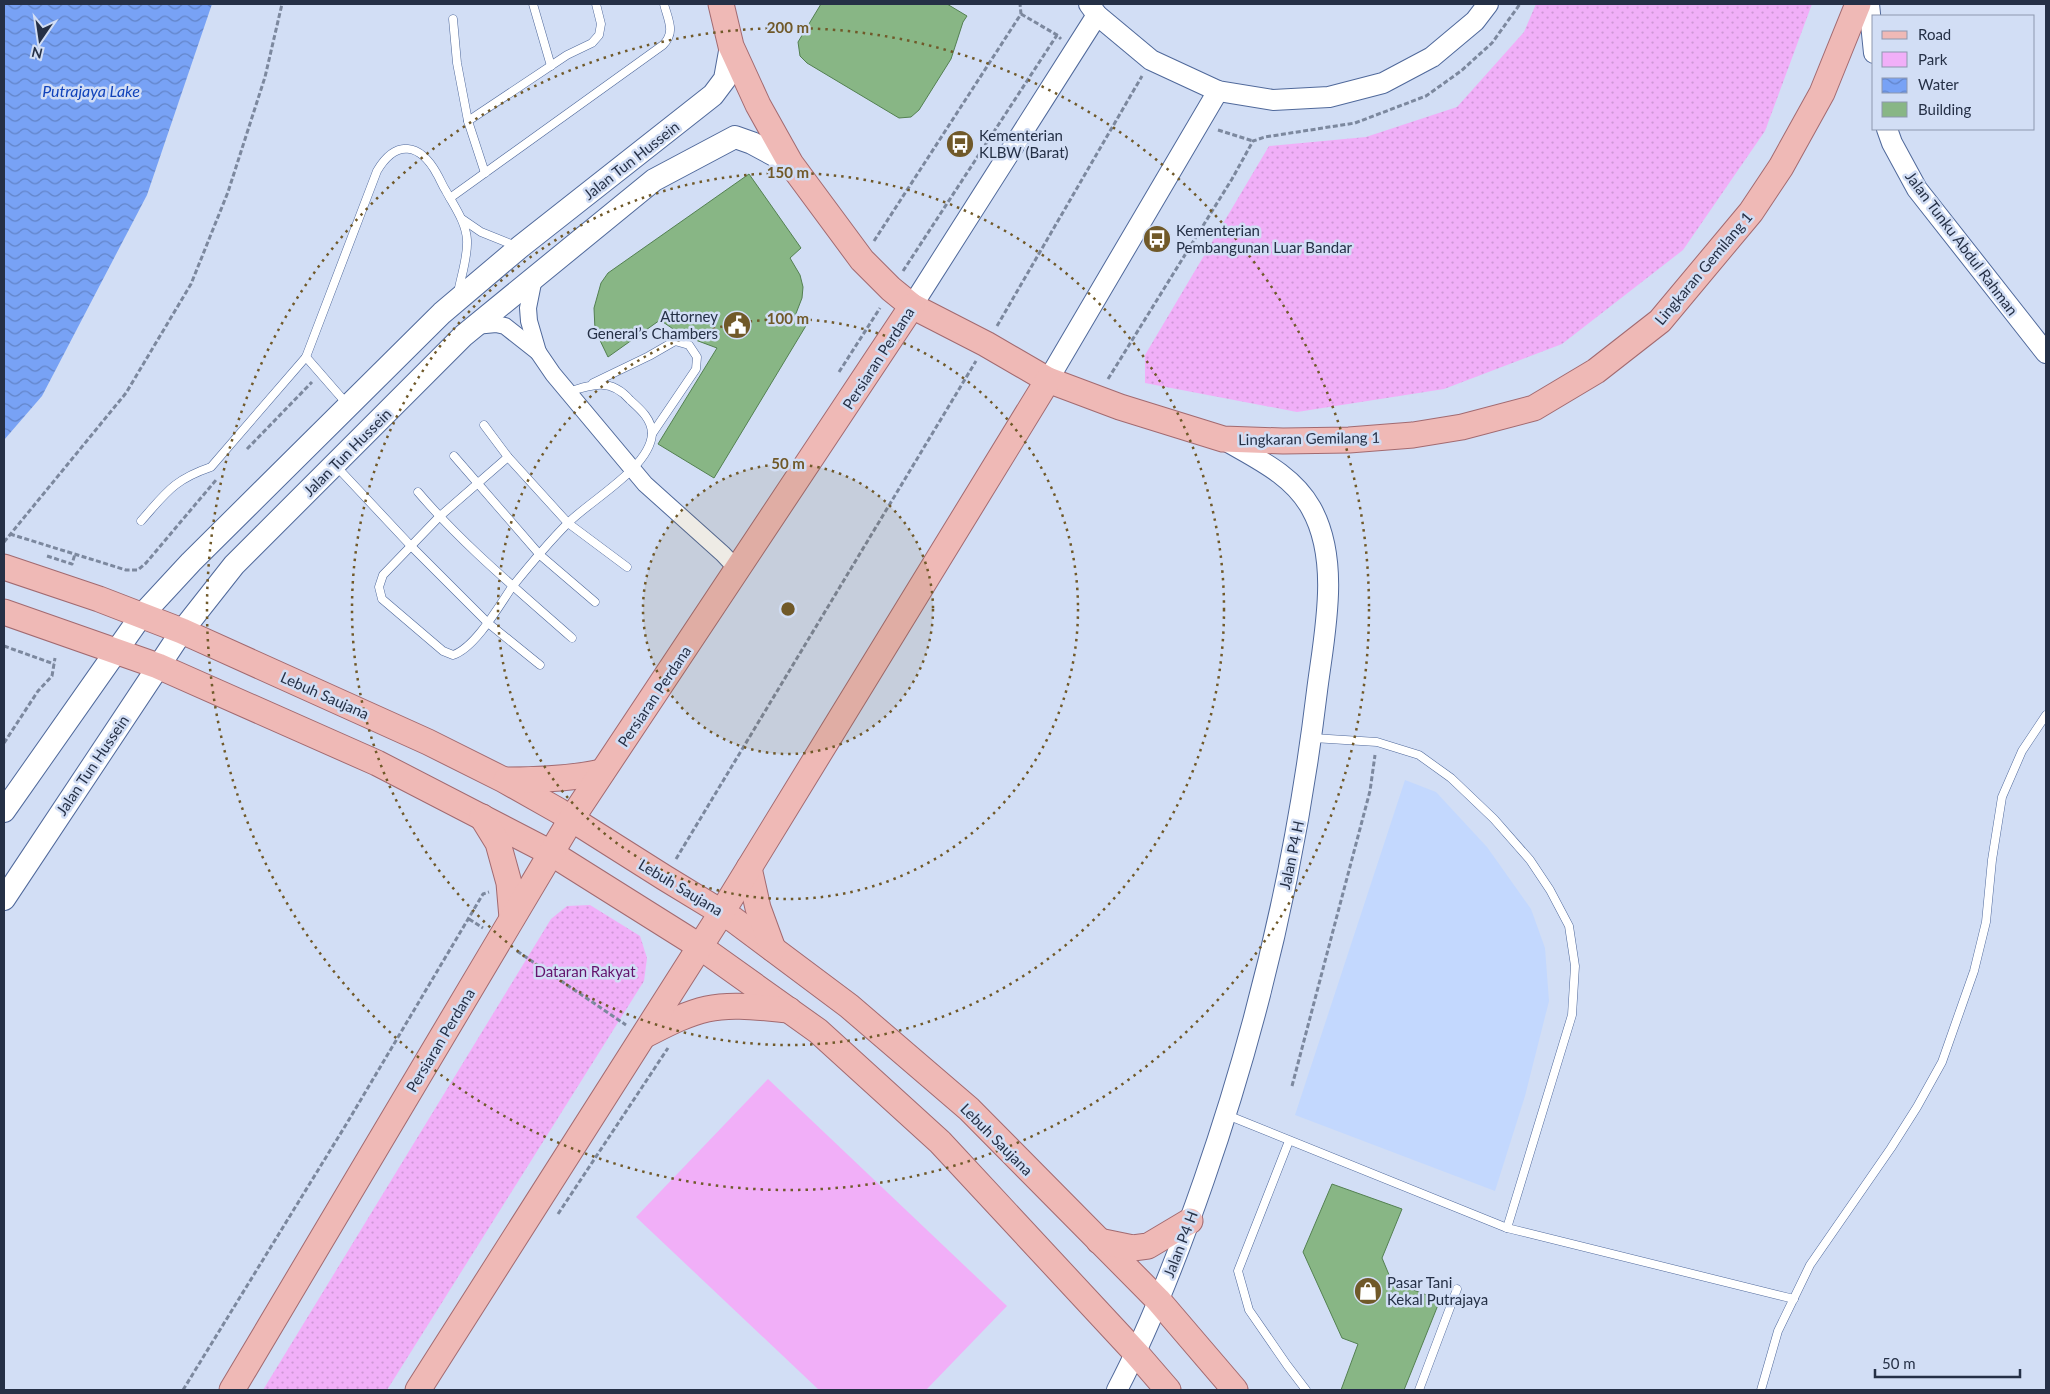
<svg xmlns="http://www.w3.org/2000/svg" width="2050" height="1394" font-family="Lato,sans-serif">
	<defs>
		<pattern id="green-dots" width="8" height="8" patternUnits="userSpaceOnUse" patternTransform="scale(1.25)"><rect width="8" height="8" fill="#f1aff8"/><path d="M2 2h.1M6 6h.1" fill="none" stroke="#ce97d6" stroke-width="1.8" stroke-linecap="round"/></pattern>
		<pattern id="water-waves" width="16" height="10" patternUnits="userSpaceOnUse" patternTransform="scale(1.25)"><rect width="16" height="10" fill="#78a2f5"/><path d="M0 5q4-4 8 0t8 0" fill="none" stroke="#6284c8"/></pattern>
	</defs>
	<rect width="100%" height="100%" fill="#d2def5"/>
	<polygon fill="#c3d8fe" points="1405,780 1436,792 1487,847 1531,909 1545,948 1549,1001 1525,1096 1495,1191 1295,1115"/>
	<g fill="url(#green-dots)">
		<polygon points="1536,4 1812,4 1765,131 1683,250 1562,344 1444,389 1297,412 1145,383 1145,355 1269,146 1366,137 1457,107 1524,32"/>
		<polygon points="590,905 640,936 647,958 644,981 387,1390 263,1390 551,919 567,906"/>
	</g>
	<polygon fill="#f1aff8" points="768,1079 1007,1306 926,1390 819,1390 636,1217"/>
	<polygon fill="url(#water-waves)" points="4,4 212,4 147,195 42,396 4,440"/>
	<g fill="#88b685" stroke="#538051">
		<polygon points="821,4 947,4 967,16 963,22 951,59 919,110 911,117 899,118 807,63 800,56 798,42"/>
		<polygon points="749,174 801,248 790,258 800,275 803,287 802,298 795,316 807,324 714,478 658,444 717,348 682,335 660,320 608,357 595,330 594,308 601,283 608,273"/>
		<polygon points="1332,1184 1402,1209 1382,1258 1392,1282 1440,1300 1404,1390 1341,1390 1358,1344 1342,1338 1303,1252"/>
	</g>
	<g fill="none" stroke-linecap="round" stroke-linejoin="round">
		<defs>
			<g id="service">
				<polyline points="533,4 551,66"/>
				<polyline points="453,19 457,63 468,121"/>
				<polyline points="485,173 468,121 567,55 592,43 599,35 601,24 596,4"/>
				<path d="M450,198l213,-153c13,-13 5,-25 1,-41"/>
				<polyline points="462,219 481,232 516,246"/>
				<polyline points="306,357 347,404"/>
				<polyline points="593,383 649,356 675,341 689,345 697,357 696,369 652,434"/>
				<polyline points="484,425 508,457 568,523 627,567"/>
				<polyline points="454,456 540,555 595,602"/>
				<path d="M508,457l-69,60 -56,58 -4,12 3,12 61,52 10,4c22,-7 46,-49 59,-68 17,-21 36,-44 55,-63 22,-23 83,-56 85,-90 0,-15 -12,-25 -22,-34 -19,-22 -37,-16 -62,-8"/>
				<polyline points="336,466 411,546 488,623 540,665"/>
				<path d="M418,492c46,54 101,99 154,146"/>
				<path d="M141,521c25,-28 32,-41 70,-54l95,-110 71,-186c19,-32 43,-28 60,3 3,5 5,11 9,17 8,15 20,31 21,49 1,17 -6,36 -9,53"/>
				<polyline points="1313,738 1377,742 1419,755 1451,778 1494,819 1530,860 1550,890 1569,926 1575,966 1572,1015 1507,1228"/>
				<polyline points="1227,1115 1507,1228 1794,1299"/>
				<polyline points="1289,1141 1238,1271 1249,1310 1287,1365 1306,1390"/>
				<polyline points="1419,1390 1457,1289"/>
				<polyline points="1761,1390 1778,1331 1810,1265 1891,1148 1917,1107 1942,1062 1974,971 1986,922 1992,860 2002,797 2022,751 2046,715"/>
			</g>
			<g id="minor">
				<polyline points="534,278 528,308 529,321 538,352"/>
				<polyline points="475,326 496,324 505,326 538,352 553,374 645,484 723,554 738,570"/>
			</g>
			<g id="tertiary">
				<polyline points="1089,4 1097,15 1151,60 1218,91 1273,100 1329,97 1383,83 1432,57 1475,21 1488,4"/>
				<polyline points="1869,4 1874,53"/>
				<polyline points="1887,129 1892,143 1917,189 2046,353"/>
				<polyline points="912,306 1097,15"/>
				<polyline points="1048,380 1218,91"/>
				<path d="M1117,1390c35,-67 62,-138 87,-210 55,-158 93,-322 113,-489 7,-56 24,-130 -6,-183 -19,-34 -56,-50 -88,-69"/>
			</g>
			<g id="secondary">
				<polyline points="4,811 141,616 191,562 442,313 520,247 713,95 725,79 731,46"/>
				<polyline points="4,899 182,631 234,565 463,336 654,180 735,137 752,143 791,164"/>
			</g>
			<g id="primary">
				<polyline points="721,4 731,46 758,105 791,164 862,260 891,289 912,306 986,344 1048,380 1120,407 1223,439 1283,441 1349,440 1413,435 1462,427 1534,408 1596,371 1660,321 1751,212 1781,167 1822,93 1858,4"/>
				<polyline points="4,567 99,599 182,631 428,742 504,780 559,811 665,878 734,920 849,1006 969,1109 1158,1300 1235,1390"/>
				<polyline points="4,612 158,666 377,763 551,853 699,946 818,1031 940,1142 1136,1353 1168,1390"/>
				<path d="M506,780c33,0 64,-1 96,-8"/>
				<polyline points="482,817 498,843 509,883 512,918"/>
				<polyline points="749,868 758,908 773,949"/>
				<path d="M645,1035c20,-10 40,-21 62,-26 26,-6 56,-1 82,1"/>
				<polyline points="1099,1241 1133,1248 1148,1246 1190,1221"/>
				<polyline points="232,1390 572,818 912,306"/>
				<polyline points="418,1390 722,912 1048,380"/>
			</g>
		</defs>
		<use href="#service" stroke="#50699b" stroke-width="9"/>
		<use href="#minor" stroke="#50699b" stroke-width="18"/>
		<use href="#tertiary" stroke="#50699b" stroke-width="22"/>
		<use href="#secondary" stroke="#50699b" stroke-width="24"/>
		<use href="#primary" stroke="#a26a70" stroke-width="27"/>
		<g stroke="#7c889e" stroke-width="3" stroke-dasharray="5 2.5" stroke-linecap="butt">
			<polyline points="1021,14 1057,35"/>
			<polyline points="1218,130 1253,141"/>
			<polyline points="874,241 1021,14 1020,4"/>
			<polyline points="903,271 1057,35 1061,39"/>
			<polyline points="997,326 1142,76"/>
			<polyline points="839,372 880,308"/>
			<polyline points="1108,379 1232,179 1253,141 1265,137 1355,123 1426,96 1461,71 1492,43 1520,4"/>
			<polyline points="247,449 312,382"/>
			<polyline points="10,534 126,570 138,570 146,563 216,480"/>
			<polyline points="4,542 126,393 191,284 228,192 265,77 282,4"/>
			<polyline points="47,556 72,564 75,554"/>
			<polyline points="4,646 54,664"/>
			<polyline points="4,743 38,691 52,676 55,658"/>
			<polyline points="676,859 976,361"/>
			<polyline points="469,919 483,928"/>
			<polyline points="517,951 626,1025"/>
			<polyline points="1292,1086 1370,791 1375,755"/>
			<polyline points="558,1214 668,1048"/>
			<polyline points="183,1390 347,1123 483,894 489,892"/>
		</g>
		<use href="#service" stroke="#fff" stroke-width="8"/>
		<use href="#minor" stroke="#fff" stroke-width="16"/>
		<use href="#tertiary" stroke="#fff" stroke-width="20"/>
		<use href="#secondary" stroke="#fff" stroke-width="22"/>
		<use href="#primary" stroke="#efb9b6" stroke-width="25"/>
	</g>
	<circle cx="788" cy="609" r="145" fill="#705929" fill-opacity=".12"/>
	<g fill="none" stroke="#705929" stroke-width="2.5" stroke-dasharray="2.5 5">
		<circle cx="788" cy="609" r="145"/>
		<circle cx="788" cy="609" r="290"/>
		<circle cx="788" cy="609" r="436"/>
		<circle cx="788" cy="609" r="581"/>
	</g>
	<defs>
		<symbol id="bus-disc" viewBox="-11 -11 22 22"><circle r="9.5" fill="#705929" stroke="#d2def5"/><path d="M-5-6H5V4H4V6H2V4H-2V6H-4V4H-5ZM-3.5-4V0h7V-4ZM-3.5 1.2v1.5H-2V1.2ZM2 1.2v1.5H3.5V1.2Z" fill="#fff"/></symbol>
		<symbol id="civic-disc" viewBox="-11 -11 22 22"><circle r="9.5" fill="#705929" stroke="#d2def5"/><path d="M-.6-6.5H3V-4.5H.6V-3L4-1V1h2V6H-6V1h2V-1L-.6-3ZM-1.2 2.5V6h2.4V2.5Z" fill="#fff"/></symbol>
		<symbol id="shop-disc" viewBox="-11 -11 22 22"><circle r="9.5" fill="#705929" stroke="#d2def5"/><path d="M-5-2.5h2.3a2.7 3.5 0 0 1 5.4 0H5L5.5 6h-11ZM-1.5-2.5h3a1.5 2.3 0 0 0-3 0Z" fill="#fff"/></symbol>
	</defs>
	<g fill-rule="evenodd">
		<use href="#bus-disc" x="944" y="128" width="32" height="32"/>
		<use href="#bus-disc" x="1141" y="223" width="32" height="32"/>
		<use href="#civic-disc" x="721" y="309" width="32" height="32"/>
		<use href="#shop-disc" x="1352" y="1275" width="32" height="32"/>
	</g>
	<g text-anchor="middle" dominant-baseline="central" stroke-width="5" stroke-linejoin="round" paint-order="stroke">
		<g font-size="15" fill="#253046" stroke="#d2def5" text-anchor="start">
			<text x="979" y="135">Kementerian<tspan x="979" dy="17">KLBW (Barat)</tspan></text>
			<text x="1176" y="230">Kementerian<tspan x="1176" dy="17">Pembangunan Luar Bandar</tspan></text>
			<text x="718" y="316" text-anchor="end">Attorney<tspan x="718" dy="17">General’s Chambers</tspan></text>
			<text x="1387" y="1282">Pasar Tani<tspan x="1387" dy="17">Kekal Putrajaya</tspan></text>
		</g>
		<g font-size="15" fill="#253046" stroke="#d2def5">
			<text transform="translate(631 160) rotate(-38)">Jalan Tun Hussein</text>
			<text transform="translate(1962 243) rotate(53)">Jalan Tunku Abdul Rahman</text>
			<text transform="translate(1703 268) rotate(-50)">Lingkaran Gemilang 1</text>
			<text transform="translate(878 358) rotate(-57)">Persiaran Perdana</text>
			<text transform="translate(1309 438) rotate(-1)">Lingkaran Gemilang 1</text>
			<text transform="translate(347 452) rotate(-45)">Jalan Tun Hussein</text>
			<text transform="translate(325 695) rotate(24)">Lebuh Saujana</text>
			<text transform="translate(654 696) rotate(-56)">Persiaran Perdana</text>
			<text transform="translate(92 765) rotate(-56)">Jalan Tun Hussein</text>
			<text transform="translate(1291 855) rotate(-78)">Jalan P4 H</text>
			<text transform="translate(681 887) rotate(31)">Lebuh Saujana</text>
			<text transform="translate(440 1040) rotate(-59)">Persiaran Perdana</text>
			<text transform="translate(997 1139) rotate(45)">Lebuh Saujana</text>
			<text transform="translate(1180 1244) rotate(-69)">Jalan P4 H</text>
		</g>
		<g font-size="15" fill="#63136d" stroke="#d2def5">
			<text x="585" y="971">Dataran Rakyat</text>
		</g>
		<g font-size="16" font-style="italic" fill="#1143ba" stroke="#d2def5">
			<text x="91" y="90">Putrajaya Lake</text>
		</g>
	</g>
	<circle cx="788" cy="609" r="8" fill="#705929" stroke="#d2def5" stroke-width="2.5"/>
	<g font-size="15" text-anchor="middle" font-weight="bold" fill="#705929" stroke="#d2def5" stroke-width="5" stroke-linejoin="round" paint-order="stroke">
		<text x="788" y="33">200 m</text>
		<text x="788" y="178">150 m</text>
		<text x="788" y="324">100 m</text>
		<text x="788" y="469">50 m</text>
	</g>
	<rect width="2050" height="1394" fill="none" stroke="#253046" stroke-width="10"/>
	<rect x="1872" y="15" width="162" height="115" fill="#d2def5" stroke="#8d98af"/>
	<rect x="1882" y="31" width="25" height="8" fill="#efb9b6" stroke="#8d98af"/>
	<text x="1918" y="40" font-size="15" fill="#253046">Road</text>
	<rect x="1882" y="52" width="25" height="15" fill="#f1aff8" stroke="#8d98af"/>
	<text x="1918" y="65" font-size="15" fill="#253046">Park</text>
	<rect x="1882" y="78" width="25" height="15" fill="url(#water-waves)" stroke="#8d98af"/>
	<text x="1918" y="90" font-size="15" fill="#253046">Water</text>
	<rect x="1882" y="102" width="25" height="15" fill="#88b685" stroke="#8d98af"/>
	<text x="1918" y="115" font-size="15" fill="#253046">Building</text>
	<g transform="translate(40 40) rotate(193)" stroke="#d2def5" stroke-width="4" paint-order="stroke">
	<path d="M0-4L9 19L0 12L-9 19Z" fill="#253046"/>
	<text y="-8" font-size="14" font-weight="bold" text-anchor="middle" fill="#253046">N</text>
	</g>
	<path d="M1875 1369v8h145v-8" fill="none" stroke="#253046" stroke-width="2.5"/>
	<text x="1882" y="1369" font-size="15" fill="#253046" stroke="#d2def5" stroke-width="4" paint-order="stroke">50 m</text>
</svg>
